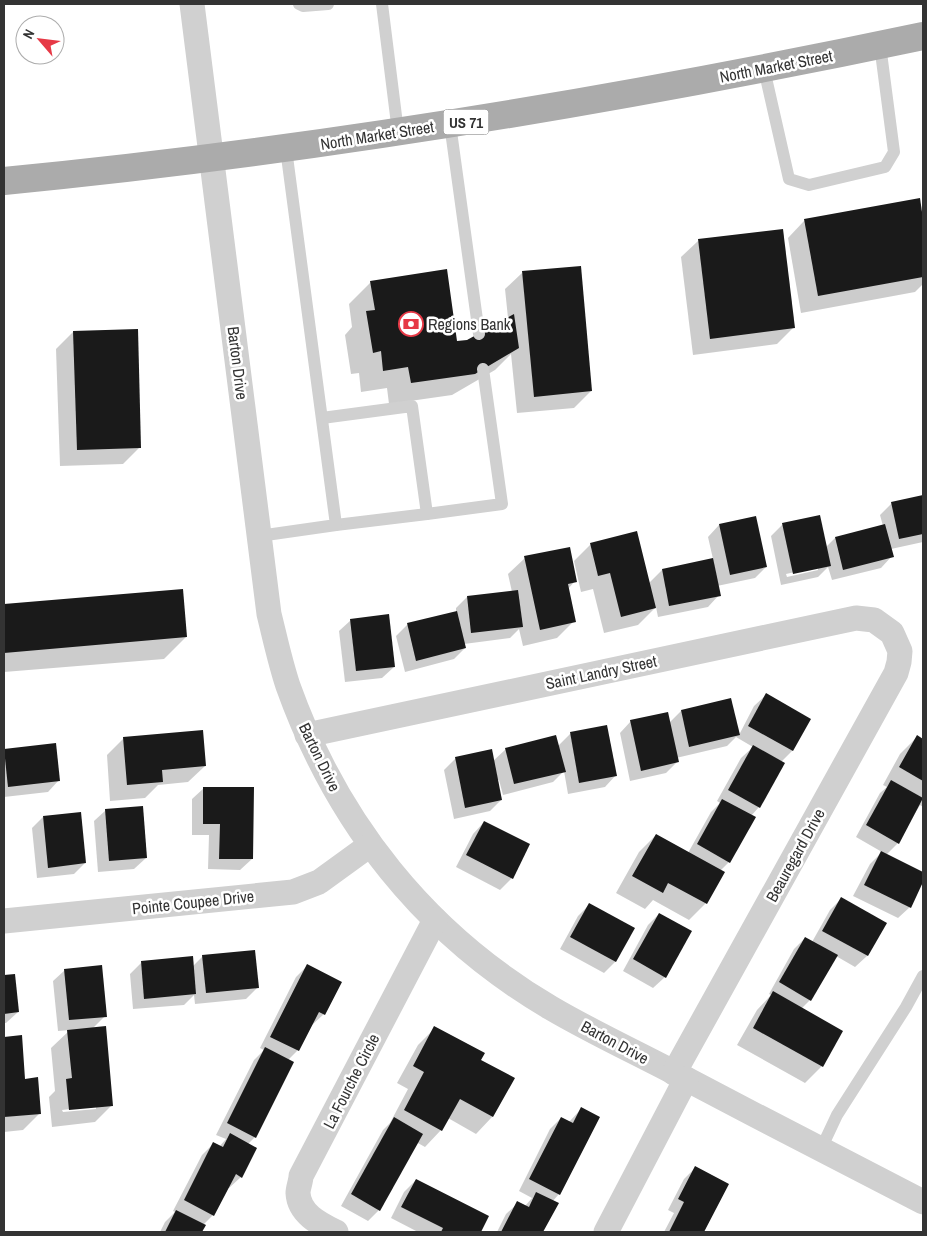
<svg xmlns="http://www.w3.org/2000/svg" width="927" height="1236" font-family="'Archivo Narrow',sans-serif">
	<rect width="100%" height="100%" fill="#fff"/>
	<g fill="#0003" fill-rule="evenodd">
		<polygon points="919,200 923,226 923,284 915,292 801,313 788,238 804,221"/>
		<polygon points="698,241 794,327 777,344 693,355 681,257"/>
		<polygon points="522,273 591,391 574,408 517,413 511,354 495,370 452,395 389,404 387,388 361,392 359,373 351,374 345,335 352,327 349,304 371,282 456,343 468,341 508,318 505,289"/>
		<polygon points="73,332 140,447 123,464 60,466 56,349"/>
		<path d="M923,496v46l-32,7 1,7 -11,12 -49,12 -4,-13 -10,10 -37,8 -10,-49 11,-11 37,-8 7,30 9,-9 48,-12 -3,-11 12,-12zM818,567v3l-31,7 -1,-3z"/>
		<polygon points="719,525 766,567 755,578 717,586 719,595 708,607 658,617 656,607 638,625 604,633 593,589 581,592 574,561 591,544 649,583 662,570 713,559 708,537"/>
		<polygon points="525,558 575,581 568,589 574,621 557,638 523,646 519,629 510,638 464,644 465,648 454,659 405,672 396,636 408,624 456,612 456,608 467,597 512,592 508,574"/>
		<polygon points="182,590 186,637 164,659 4,672 4,605"/>
		<polygon points="351,620 394,667 382,678 345,682 339,631"/>
		<polygon points="766,695 810,719 792,751 781,762 759,807 751,816 729,862 720,871 706,903 689,920 653,900 645,909 616,893 639,852 656,835 688,853 711,812 720,803 717,801 741,758 753,747 736,737 727,746 676,758 677,762 666,773 630,781 620,733 631,721 669,723 681,711 730,699 739,735 754,706"/>
		<polygon points="606,726 616,775 605,787 568,794 564,771 553,782 503,795 499,780 497,781 501,800 490,811 454,819 444,770 456,758 493,761 506,749 558,746 570,734"/>
		<polygon points="917,737 923,740 923,807 920,805 898,843 886,855 923,874 923,879 910,907 898,918 853,896 870,864 882,852 856,837 880,793 887,787 883,785 900,754"/>
		<polygon points="124,738 205,766 188,782 158,785 145,798 110,801 107,755"/>
		<polygon points="4,750 59,780 48,792 4,797"/>
		<polygon points="204,788 252,859 240,870 208,869 209,835 192,835 192,799"/>
		<polygon points="106,810 146,858 134,869 98,872 94,821"/>
		<polygon points="43,817 85,863 74,874 37,878 32,828"/>
		<polygon points="484,822 512,878 500,890 456,867 473,834"/>
		<polygon points="841,899 885,923 867,956 855,967 836,956 810,1000 801,1009 822,1066 805,1083 737,1045 757,1010 771,995 769,994 794,949 805,938 812,942 830,910"/>
		<polygon points="589,905 633,929 615,962 604,973 560,949 578,916"/>
		<polygon points="659,914 665,977 653,988 623,971 648,925"/>
		<polygon points="203,956 257,988 246,999 195,1004 194,995 184,1005 133,1009 130,974 142,962 193,966"/>
		<polygon points="307,966 324,1014 312,1025 311,1025 297,1051 288,1060 255,1137 248,1144 241,1177 229,1188 227,1187 213,1215 203,1225 205,1225 201,1232 160,1232 165,1222 175,1212 173,1211 202,1155 213,1144 219,1147 226,1139 216,1135 254,1060 264,1050 260,1048 296,977"/>
		<path d="M65,970l40,46 -13,13 20,76 -17,17 -43,5 -3,-30 6,-6 -4,-43 19,-18 -12,1 -5,-50zM96,1106v3l-33,3 -1,-2z"/>
		<polygon points="14,975 18,1012 6,1023 4,1023 4,976"/>
		<polygon points="435,1028 479,1060 492,1117 476,1134 448,1118 441,1130 425,1147 416,1142 379,1210 368,1221 341,1206 383,1130 390,1123 408,1089 397,1083 418,1045"/>
		<polygon points="21,1037 24,1080 40,1113 23,1130 4,1132 4,1038"/>
		<polygon points="581,1109 559,1194 552,1202 557,1204 542,1232 497,1232 506,1214 518,1203 525,1206 532,1198 519,1191 550,1129 561,1118 569,1122"/>
		<polygon points="695,1168 727,1184 703,1232 664,1232 674,1213 668,1210 684,1179"/>
		<polygon points="416,1180 487,1217 479,1232 418,1232 391,1218 404,1192"/>
	</g>
	<g fill="#1a1a1a">
		<polygon points="920,198 923,219 923,277 818,296 804,219"/>
		<polygon points="783,229 795,328 710,339 698,239"/>
		<polygon points="581,266 592,391 534,397 522,271"/>
		<polygon points="447,269 457,341 467,340 514,314 519,348 475,374 411,383 408,367 383,371 381,351 373,353 366,311 375,310 370,281"/>
		<polygon points="138,329 141,448 77,450 73,331"/>
		<polygon points="923,495 923,534 899,539 891,502"/>
		<polygon points="820,515 831,566 793,574 782,523"/>
		<polygon points="756,516 767,567 730,575 719,524"/>
		<polygon points="885,524 894,557 843,570 835,537"/>
		<polygon points="637,531 656,608 621,617 610,573 598,576 590,543"/>
		<polygon points="570,547 577,582 568,584 576,622 540,630 524,556"/>
		<polygon points="713,558 721,596 669,606 662,569"/>
		<polygon points="183,589 187,637 4,653 4,604"/>
		<polygon points="518,590 523,627 471,633 467,596"/>
		<polygon points="457,611 466,648 416,661 407,623"/>
		<polygon points="389,614 395,667 356,671 350,619"/>
		<polygon points="766,693 811,719 793,751 748,726"/>
		<polygon points="731,698 740,735 689,747 681,710"/>
		<polygon points="668,712 679,762 641,771 630,720"/>
		<polygon points="607,725 617,776 579,783 570,732"/>
		<polygon points="203,730 206,766 162,770 163,782 127,785 123,737"/>
		<polygon points="556,735 566,772 514,784 505,748"/>
		<polygon points="917,735 923,739 923,781 899,767"/>
		<polygon points="56,743 60,781 8,787 4,749"/>
		<polygon points="753,745 785,763 760,808 728,790"/>
		<polygon points="492,749 502,800 465,808 455,757"/>
		<polygon points="891,780 923,798 899,844 866,825"/>
		<polygon points="203,787 254,787 253,859 219,859 220,824 203,824"/>
		<polygon points="722,799 756,817 730,863 697,844"/>
		<polygon points="143,806 147,858 109,861 105,809"/>
		<polygon points="81,812 86,863 48,868 43,816"/>
		<polygon points="484,821 530,844 513,879 466,855"/>
		<polygon points="656,834 725,872 707,904 668,883 663,893 632,876"/>
		<polygon points="881,851 923,872 923,882 911,908 864,885"/>
		<polygon points="841,897 887,923 868,956 822,931"/>
		<polygon points="589,903 635,928 616,962 570,937"/>
		<polygon points="659,913 692,931 666,978 633,959"/>
		<polygon points="805,937 838,955 811,1001 779,982"/>
		<polygon points="255,950 259,988 206,993 202,955"/>
		<polygon points="193,956 196,994 144,999 141,961"/>
		<polygon points="307,964 342,982 325,1015 319,1012 299,1051 270,1037"/>
		<polygon points="102,965 107,1017 69,1020 64,969"/>
		<polygon points="15,974 19,1012 4,1014 4,975"/>
		<polygon points="773,991 843,1031 823,1067 753,1028"/>
		<polygon points="106,1026 113,1106 69,1110 66,1079 72,1078 67,1030"/>
		<polygon points="434,1026 485,1053 481,1060 515,1078 493,1117 460,1099 442,1131 404,1110 424,1072 413,1066"/>
		<polygon points="22,1035 25,1079 38,1077 41,1114 4,1117 4,1037"/>
		<polygon points="265,1047 294,1062 256,1138 227,1123"/>
		<polygon points="581,1107 600,1117 560,1195 529,1179 561,1117 573,1123"/>
		<polygon points="394,1117 423,1134 380,1211 351,1194"/>
		<polygon points="230,1133 257,1148 242,1178 236,1174 214,1216 184,1200 213,1142 223,1147"/>
		<polygon points="695,1166 729,1184 704,1232 669,1232 684,1202 678,1199"/>
		<polygon points="416,1179 489,1216 481,1232 441,1232 443,1228 401,1207"/>
		<polygon points="536,1192 559,1203 543,1232 501,1232 517,1201 529,1207"/>
		<polygon points="176,1210 206,1225 202,1232 165,1232"/>
	</g>
	<g fill="none" stroke-linecap="round" stroke-linejoin="round">
		<g stroke="#d0d0d0" stroke-width="12">
			<polyline points="299,4 303,6 328,4"/>
			<polyline points="382,4 398,132"/>
			<polyline points="764,69 789,179 809,185 885,167 894,152 880,45"/>
			<polyline points="450,124 479,334"/>
			<polyline points="322,418 412,406 427,514 336,525"/>
			<polyline points="427,514 502,504 483,369"/>
			<polyline points="259,536 336,525 286,149"/>
			<polyline points="821,1149 837,1115 906,1007 923,976"/>
		</g>
		<g stroke="#d0d0d0" stroke-width="25">
			<path d="M192,4l77,610c6,24 11,48 19,72 49,137 137,248 263,322 39,23 82,43 122,64 83,44 167,87 250,130"/>
			<polyline points="307,735 856,618 874,620 892,633 900,651 899,662 896,673 674,1073"/>
			<polyline points="4,921 293,892 319,882 370,845"/>
			<path d="M336,1232c-16,-8 -37,-18 -38,-39 0,-5 3,-12 3,-17l134,-256"/>
			<polyline points="606,1232 686,1079"/>
		</g>
		<path stroke="#ababab" stroke-width="28" d="M4,181c309,-30 615,-81 919,-145"/>
	</g>
	<defs>
		<symbol id="bank-ring" viewBox="-11 -11 22 22"><circle r="9.5" fill="#fff" stroke="#e63946" stroke-width="1.5"/><path d="M-6-4H6V4H-6ZM0-2.3a2.3 2.3 0 1 0 0 4.6a2.3 2.3 0 1 0 0-4.6Z" fill="#e63946"/></symbol>
	</defs>
	<g fill-rule="evenodd">
		<use href="#bank-ring" x="397" y="310" width="28" height="28"/>
	</g>
	<g text-anchor="middle" dominant-baseline="central" stroke-width="5" stroke-linejoin="round" paint-order="stroke">
		<rect fill="#fff" stroke="#707070" stroke-width="1" x="443.5" y="109.5" width="45" height="25" rx="4"/>
		<g font-size="15" font-weight="bold" fill="#333">
			<text x="466" y="122">US 71</text>
		</g>
		<g font-size="16" fill="#333" stroke="#fff">
			<text transform="translate(776 66) rotate(-11)">North Market Street</text>
			<text transform="translate(377 135) rotate(-9)">North Market Street</text>
			<text transform="translate(238 363) rotate(83)">Barton Drive</text>
			<text transform="translate(601 672) rotate(-12)">Saint Landry Street</text>
			<text transform="translate(320 757) rotate(64)">Barton Drive</text>
			<text transform="translate(795 855) rotate(-61)">Beauregard Drive</text>
			<text transform="translate(193 902) rotate(-6)">Pointe Coupee Drive</text>
			<text transform="translate(615 1042) rotate(28)">Barton Drive</text>
			<text transform="translate(351 1081) rotate(-63)">La Fourche Circle</text>
		</g>
		<g font-size="16" fill="#333" stroke="#fff" text-anchor="start">
			<text x="428" y="324">Regions Bank</text>
		</g>
	</g>
	<rect width="927" height="1236" fill="none" stroke="#333333" stroke-width="10"/>
	<g transform="translate(40 40) rotate(298)"><circle r="24" fill="#ffffff" stroke="#adadad"/>
	<path d="M0-4L9 19L0 12L-9 19Z" fill="#e63946"/>
	<text y="-8" font-size="14" font-weight="bold" text-anchor="middle" fill="#333333">N</text>
	</g>
</svg>
